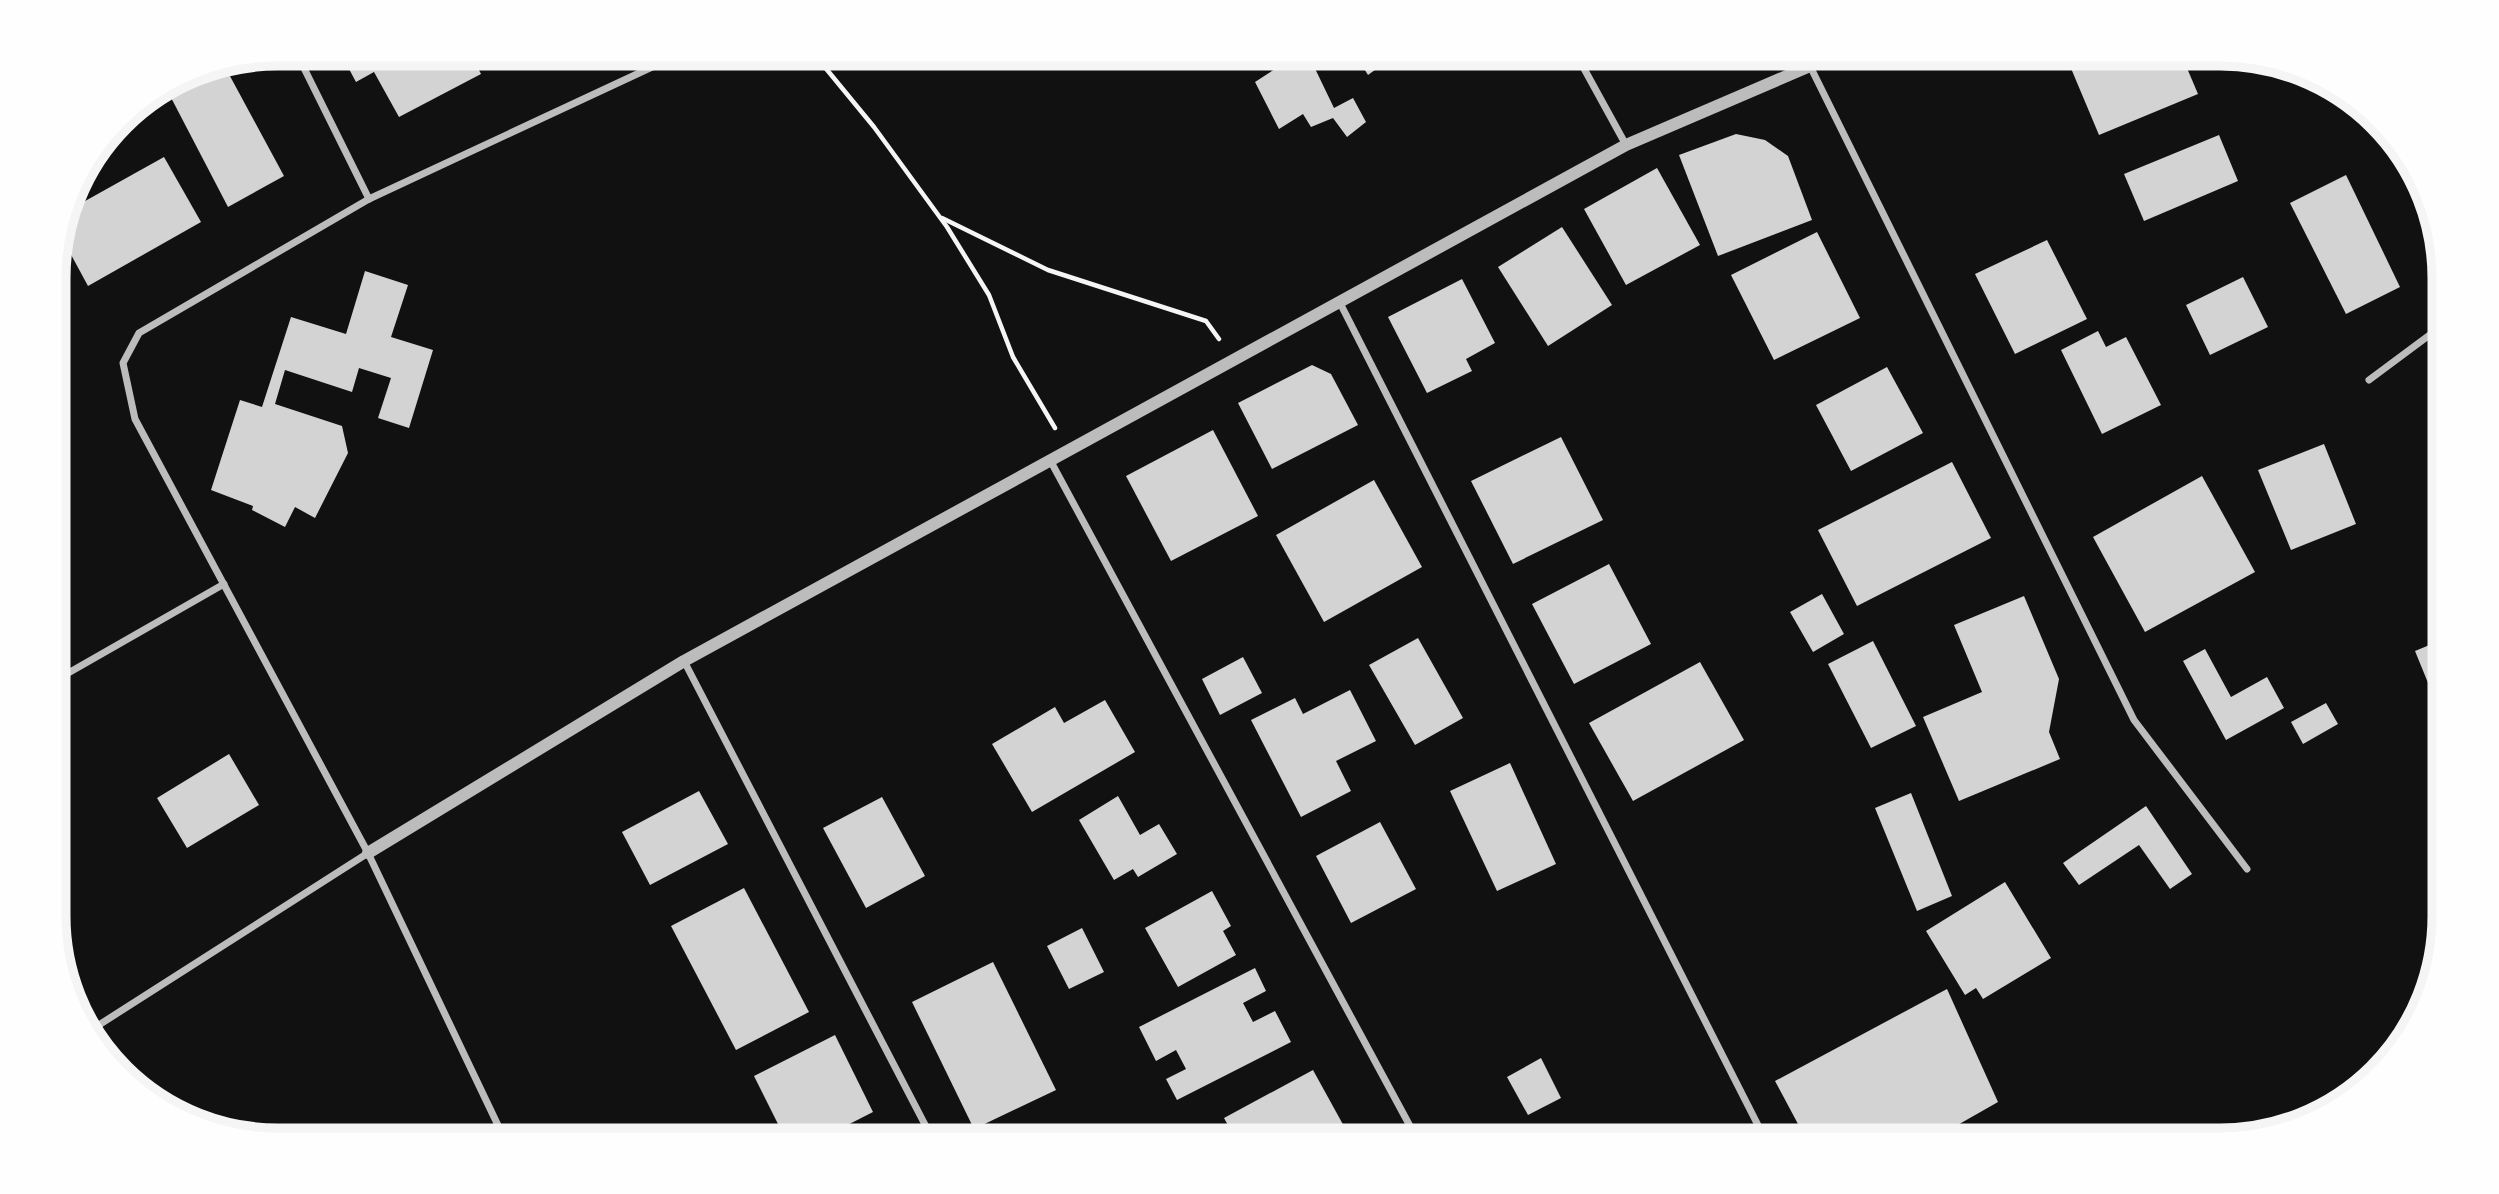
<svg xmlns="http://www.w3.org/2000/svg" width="2499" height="1194" font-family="'Source Sans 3',sans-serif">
	<rect width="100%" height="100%" fill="#111"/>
	<g fill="#d3d3d3">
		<polygon points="341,54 471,54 481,74 399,117 374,72 356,82"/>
		<polygon points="1273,54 1308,54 1334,108 1353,98 1366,122 1347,137 1333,118 1311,127 1303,114 1279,129 1255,82 1275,69 1269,57"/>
		<polygon points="1355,54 1397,54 1368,75"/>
		<polygon points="2065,54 2181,54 2198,94 2099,135"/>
		<polygon points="2225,55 2248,60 2231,68"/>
		<polygon points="224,65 284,176 228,207 166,88 193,71"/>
		<polygon points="1736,134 1765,140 1788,156 1812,220 1718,256 1679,155"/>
		<polygon points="2219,135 2238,181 2144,221 2124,174"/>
		<polygon points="164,157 201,222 88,286 62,238 69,210"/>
		<polygon points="1657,168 1700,245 1626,285 1584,209"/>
		<polygon points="2346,175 2400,287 2346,314 2290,203"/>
		<polygon points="1562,227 1612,305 1548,346 1498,267"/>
		<polygon points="1817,232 1860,318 1774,360 1731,275"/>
		<polygon points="2047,240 2087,319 2015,354 1975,274"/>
		<polygon points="365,271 408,285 391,337 433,350 409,428 378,418 391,378 359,368 352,392 285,370 275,404 342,426 348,453 315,518 295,507 285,527 252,510 253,506 211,490 240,400 262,407 291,317 346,334"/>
		<polygon points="2243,277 2268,327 2210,355 2186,305"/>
		<polygon points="1462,279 1495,343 1466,359 1472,371 1427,393 1388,317"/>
		<polygon points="2098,331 2106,347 2126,337 2161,405 2102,434 2061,350"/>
		<polygon points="1312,365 1331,374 1358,425 1272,469 1238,403"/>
		<polygon points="1887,367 1923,433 1851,471 1816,405"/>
		<polygon points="1213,430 1258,516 1171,561 1126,476"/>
		<polygon points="1561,437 1603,520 1513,564 1471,481"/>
		<polygon points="2324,444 2356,524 2291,550 2258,470"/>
		<polygon points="1952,462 1991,538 1857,606 1818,530"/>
		<polygon points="2202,476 2255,572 2145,632 2093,537"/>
		<polygon points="1374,480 1422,567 1324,622 1276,535"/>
		<polygon points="1609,564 1651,644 1574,684 1532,604"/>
		<polygon points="1822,594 1844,634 1813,652 1790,612"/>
		<polygon points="2024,596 2059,679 2049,732 2060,759 1959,801 1923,717 1982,692 1954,625"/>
		<polygon points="1418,638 1463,718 1415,745 1369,665"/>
		<polygon points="2444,639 2444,722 2415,651"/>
		<polygon points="1873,641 1916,726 1871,748 1828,664"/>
		<polygon points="2205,649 2231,697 2267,677 2284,708 2226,740 2183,661"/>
		<polygon points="1243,657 1262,693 1220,715 1202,679"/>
		<polygon points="1700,662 1744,740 1633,801 1589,723"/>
		<polygon points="1350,690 1376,741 1336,761 1351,791 1301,817 1251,720 1295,698 1303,714"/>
		<polygon points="1105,700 1135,752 1032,812 992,744 1055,707 1064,723"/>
		<polygon points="2326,703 2338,724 2303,744 2291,722"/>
		<polygon points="229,754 259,805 187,848 157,798"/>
		<polygon points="1510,763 1556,864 1497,891 1450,791"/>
		<polygon points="699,791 728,844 650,885 622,832"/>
		<polygon points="1911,793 1952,896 1917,911 1875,808"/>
		<polygon points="1118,796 1140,835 1159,824 1177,854 1138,877 1133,869 1114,880 1079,820"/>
		<polygon points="882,797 925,876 866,908 823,828"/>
		<polygon points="2146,806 2192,874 2170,889 2139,845 2079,885 2063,863"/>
		<polygon points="1380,822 1416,889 1351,923 1316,856"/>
		<polygon points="2005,882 2051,958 1983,999 1976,988 1965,995 1926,931"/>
		<polygon points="744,888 809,1012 736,1050 671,926"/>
		<polygon points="1212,891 1231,926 1223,931 1236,955 1178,987 1145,928"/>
		<polygon points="1082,928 1104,972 1069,989 1047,946"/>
		<polygon points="993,962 1056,1090 974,1129 912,1002"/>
		<polygon points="1255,968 1266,991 1243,1003 1253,1022 1275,1011 1291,1042 1177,1100 1166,1079 1186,1069 1176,1050 1156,1061 1139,1027"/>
		<polygon points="1947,989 1998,1102 1933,1139 1806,1139 1775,1081"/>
		<polygon points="835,1035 873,1112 818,1140 786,1140 754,1076"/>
		<polygon points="1541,1058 1561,1098 1528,1115 1507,1077"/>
		<polygon points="1313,1070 1351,1139 1236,1140 1224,1118"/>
	</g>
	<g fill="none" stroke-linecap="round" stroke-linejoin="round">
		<g stroke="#f5f5f5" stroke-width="4.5">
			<polyline points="814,54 874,127 947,227 989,295 1013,357 1055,428"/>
			<polyline points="942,218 1048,270 1206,321 1219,339"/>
		</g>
		<g stroke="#bcbcbc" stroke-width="7">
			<polyline points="297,54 369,199"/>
			<polyline points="1576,54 1626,145"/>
			<polyline points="1810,66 2134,720 2247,869"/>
			<polyline points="1339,301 1765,1139"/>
			<polyline points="2369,380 2443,325"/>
			<polyline points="1050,460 1417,1139"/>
			<polyline points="684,661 933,1140"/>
			<polyline points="56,680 224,584"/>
			<polyline points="91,1030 368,853"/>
			<polyline points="505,1140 368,853 135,419 123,363 139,333 369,199 680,54"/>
		</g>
		<polyline stroke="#bcbcbc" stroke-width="12" points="368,853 684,661 1626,145 1838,54"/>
	</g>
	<path d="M0 0H2499V1194H0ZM278 66H2220A212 212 0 0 1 2432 278V916A212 212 0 0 1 2220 1128H278A212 212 0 0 1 66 916V278A212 212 0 0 1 278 66Z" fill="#fefefe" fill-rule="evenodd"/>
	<path fill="none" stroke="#f5f5f5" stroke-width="9" d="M278 66H2220A212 212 0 0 1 2432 278V916A212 212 0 0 1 2220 1128H278A212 212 0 0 1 66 916V278A212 212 0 0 1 278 66Z"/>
</svg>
